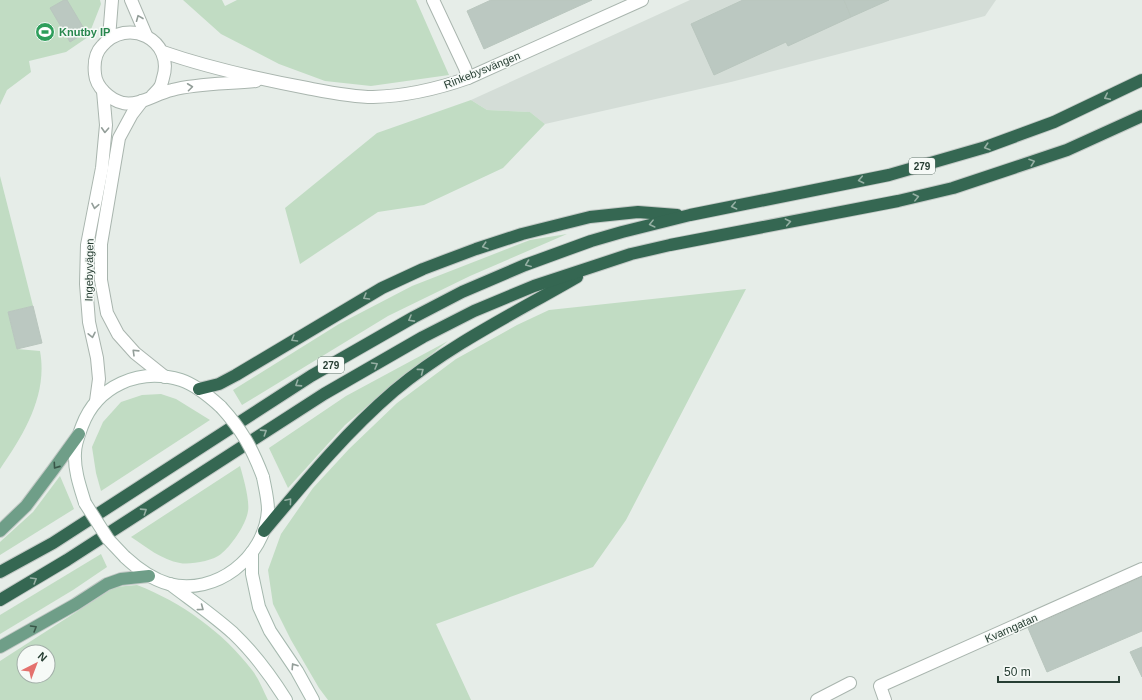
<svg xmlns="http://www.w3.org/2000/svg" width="1142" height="700" font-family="Arial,sans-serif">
	<rect width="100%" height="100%" fill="#e6ede8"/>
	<polygon fill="#d4ddd7" points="690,0 996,0 985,16 731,82 545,124 530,112 487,110 471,100"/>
	<g fill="#c1dcc3" fill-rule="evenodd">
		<polygon points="0,0 100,0 101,4 88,37 66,52 29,61 31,72 7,90 0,105"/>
		<polygon points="183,0 222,0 225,6 237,0 416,0 449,75 371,86 325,81 279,64 221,34"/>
		<polygon points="471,100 487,110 530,112 545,124 503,168 424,205 378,212 300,264 285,208 377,133"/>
		<path d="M0,176l33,130 -25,6 9,37 23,2c8,44 -16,83 -40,118z"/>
		<polygon points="567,234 470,276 388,316 242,405 233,390 339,324 412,286 530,240"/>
		<polygon points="746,289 626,520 593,567 436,624 471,700 328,700 319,688 291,640 273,604 268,570 281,534 313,488 349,449 397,403 456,359 517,325 549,310"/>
		<polygon points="448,341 379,396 345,425 288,488 269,448 346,396"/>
		<polygon points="161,394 176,399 210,420 101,491 96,473 92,447 103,422 121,402 142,395"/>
		<path d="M240,466c3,10 10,35 8,45 -2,14 -17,35 -27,43 -8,7 -32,11 -41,9 -18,-3 -34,-16 -49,-26z"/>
		<polygon points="60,476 74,509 0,555 0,542 33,512"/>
		<polygon points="101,554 107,567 73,590 0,634 0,615"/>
		<path d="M137,585c44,17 86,47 115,85 7,9 11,20 16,30h-268v-39l115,-74zM24,652h24v24h-24z"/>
	</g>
	<g fill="#bbc8c1" stroke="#b9c6be">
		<polygon points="64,0 67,0 86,32 70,42 50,8"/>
		<polygon points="491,0 592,0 484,49 467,11"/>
		<polygon points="743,0 844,0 851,17 788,46 786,42 714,75 691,24"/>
		<polygon points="844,0 889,0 851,17"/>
		<polygon points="33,306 42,343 17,349 8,312"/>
		<polygon points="1142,577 1142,631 1047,672 1028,628"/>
		<polygon points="1142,647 1142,677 1130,652"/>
	</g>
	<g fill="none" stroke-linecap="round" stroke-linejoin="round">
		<defs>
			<g id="minor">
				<polyline points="433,0 465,68 468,78"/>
				<polyline points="817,700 850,683"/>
				<polyline points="885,700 880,686 1142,569"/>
			</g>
			<g id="tertiary">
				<polyline points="131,0 146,35"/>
				<polyline points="109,38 112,0"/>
				<path d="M163,52c46,16 96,27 144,36 21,4 45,9 66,9 34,-1 64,-8 95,-19l174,-78"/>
				<path d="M152,96c3,-3 6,-6 8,-9 2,-3 2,-6 3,-9 12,-38 -36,-62 -61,-32 -7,7 -8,19 -7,28 1,13 15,26 28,29 17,3 32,-9 49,-13 26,-7 57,-6 84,-9"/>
				<polyline points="142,101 132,114 119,138 101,244 101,280 107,313 118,334 135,353 165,377"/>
				<polyline points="96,401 99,379 97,358 89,322 86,284 87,245 102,168 106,125 103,91"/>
			</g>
			<g id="secondary">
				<path d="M85,503c-5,-16 -11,-33 -10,-50 0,-9 4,-19 7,-27 15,-40 57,-59 99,-46 15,5 28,16 40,27"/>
				<polyline points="252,552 252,574 259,607 270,631 297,671 313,700"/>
				<path d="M125,557c13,12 26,22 44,27 46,12 96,-26 99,-74 0,-11 -3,-22 -5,-33"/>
				<path d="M170,584c21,16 43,31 63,49 21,20 38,43 53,67"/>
			</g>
			<g id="primary">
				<polyline points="0,531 26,506 53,470 79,434"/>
				<polyline points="0,647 76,604 107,584 121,579 149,576"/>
			</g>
			<g id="motorway">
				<polyline points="199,389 219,384 236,375 382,288 423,269 476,249 522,234 590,217 638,212 677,215"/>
				<path d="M264,531c41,-49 81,-98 130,-140 55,-46 121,-78 183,-114"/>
				<polyline points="0,572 53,543 311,376 414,317 462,292 525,265 591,241 622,232 690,215 889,175 986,147 1054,122 1142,80"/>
				<polyline points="0,600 67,560 324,394 423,337 474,311 534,286 631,254 670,245 898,201 953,188 1067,150 1142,116"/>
			</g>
		</defs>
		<use href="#minor" stroke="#a9b5ae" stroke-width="14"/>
		<use href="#tertiary" stroke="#a9b5ae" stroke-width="14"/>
		<use href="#secondary" stroke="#a5b8ae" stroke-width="14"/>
		<use href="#primary" stroke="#c3c9c6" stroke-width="14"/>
		<use href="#motorway" stroke="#c3c9c6" stroke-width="14"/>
		<use href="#minor" stroke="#fff" stroke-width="12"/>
		<use href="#tertiary" stroke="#fff" stroke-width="12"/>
		<use href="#secondary" stroke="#fff" stroke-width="12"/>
		<use href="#primary" stroke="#6f9e88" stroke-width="12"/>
		<use href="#motorway" stroke="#356752" stroke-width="12"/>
		<defs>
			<g id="secondary-bridge">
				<path d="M221,407c21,23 31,41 42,70"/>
				<polyline points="85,503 108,539 125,557"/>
			</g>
		</defs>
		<use href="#secondary-bridge" stroke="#a5b8ae" stroke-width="14" stroke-linecap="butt"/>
		<use href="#secondary-bridge" stroke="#fff" stroke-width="12"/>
	</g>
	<defs><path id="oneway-chevron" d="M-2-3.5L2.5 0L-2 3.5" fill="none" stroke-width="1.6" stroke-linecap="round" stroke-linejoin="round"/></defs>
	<g stroke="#939e99">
		<use href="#oneway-chevron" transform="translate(139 18) rotate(-112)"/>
		<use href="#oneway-chevron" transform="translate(190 87) rotate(-7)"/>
		<use href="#oneway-chevron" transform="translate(105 130) rotate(93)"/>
		<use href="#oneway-chevron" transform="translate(95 206) rotate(101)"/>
		<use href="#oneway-chevron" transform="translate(92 335) rotate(78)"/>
		<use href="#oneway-chevron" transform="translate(135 352) rotate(-136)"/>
		<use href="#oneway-chevron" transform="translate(201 608) rotate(37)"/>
		<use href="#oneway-chevron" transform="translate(294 666) rotate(-123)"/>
	</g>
	<g stroke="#96b0a4">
		<use href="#oneway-chevron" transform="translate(1107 97) rotate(154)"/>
		<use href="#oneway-chevron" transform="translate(987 147) rotate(162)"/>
		<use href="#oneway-chevron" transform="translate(1032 162) rotate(-19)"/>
		<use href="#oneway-chevron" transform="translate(861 180) rotate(168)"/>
		<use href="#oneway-chevron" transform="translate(916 197) rotate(-14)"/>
		<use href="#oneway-chevron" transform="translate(734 206) rotate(168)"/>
		<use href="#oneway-chevron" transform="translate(788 222) rotate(-11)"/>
		<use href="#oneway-chevron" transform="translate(652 224) rotate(166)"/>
		<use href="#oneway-chevron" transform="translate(485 246) rotate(162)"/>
		<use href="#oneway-chevron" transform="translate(528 264) rotate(159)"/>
		<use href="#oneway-chevron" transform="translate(366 297) rotate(150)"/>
		<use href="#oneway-chevron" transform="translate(411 319) rotate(151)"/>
		<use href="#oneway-chevron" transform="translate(294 339) rotate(149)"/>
		<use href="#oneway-chevron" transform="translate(375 365) rotate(-30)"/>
		<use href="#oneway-chevron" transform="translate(421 371) rotate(-37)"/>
		<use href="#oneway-chevron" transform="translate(298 384) rotate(147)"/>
		<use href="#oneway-chevron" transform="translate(264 432) rotate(-33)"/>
		<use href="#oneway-chevron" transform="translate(289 501) rotate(-50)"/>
		<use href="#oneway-chevron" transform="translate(144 511) rotate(-33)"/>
		<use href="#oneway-chevron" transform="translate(34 580) rotate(-31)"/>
	</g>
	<g stroke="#395648">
		<use href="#oneway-chevron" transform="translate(56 466) rotate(125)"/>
		<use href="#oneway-chevron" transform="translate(34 628) rotate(-31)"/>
	</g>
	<defs>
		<symbol id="stadium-disc" viewBox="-11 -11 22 22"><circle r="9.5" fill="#2e9e5b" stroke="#f6faf7"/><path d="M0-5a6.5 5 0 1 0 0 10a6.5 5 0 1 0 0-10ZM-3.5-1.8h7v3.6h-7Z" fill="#fff"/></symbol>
	</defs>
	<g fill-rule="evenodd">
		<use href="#stadium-disc" x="34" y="21" width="22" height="22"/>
	</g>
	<g text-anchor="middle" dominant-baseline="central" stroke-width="3" stroke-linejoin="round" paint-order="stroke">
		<g fill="#f6faf7" stroke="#65766e" stroke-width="1">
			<rect x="909" y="158" width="26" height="16" rx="3"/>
			<rect x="318" y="357" width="26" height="16" rx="3"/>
		</g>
		<g font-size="10" font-weight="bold" fill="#273e33">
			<text x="922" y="166">279</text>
			<text x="331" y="365">279</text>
		</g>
		<g font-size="11" font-weight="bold" fill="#27864d" stroke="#f6faf7" text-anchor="start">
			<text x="59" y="32">Knutby IP</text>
		</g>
		<g font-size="11" fill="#273e33" stroke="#f6faf7">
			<text transform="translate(482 70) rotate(-22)">Rinkebysvängen</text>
			<text transform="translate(89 270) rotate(-89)">Ingebyvägen</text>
			<text transform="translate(1011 628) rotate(-24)">Kvarngatan</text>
		</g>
	</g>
	<g transform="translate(36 664) rotate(42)"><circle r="19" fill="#f6faf7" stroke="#a3afa9"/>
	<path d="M0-3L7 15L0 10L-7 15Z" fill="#e4716d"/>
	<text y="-6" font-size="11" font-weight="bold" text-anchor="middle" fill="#273e33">N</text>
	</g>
	<path d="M998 676v6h121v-6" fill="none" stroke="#273e33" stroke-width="2"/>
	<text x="1004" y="676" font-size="12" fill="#273e33" stroke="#f6faf7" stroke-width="3" paint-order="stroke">50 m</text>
</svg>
